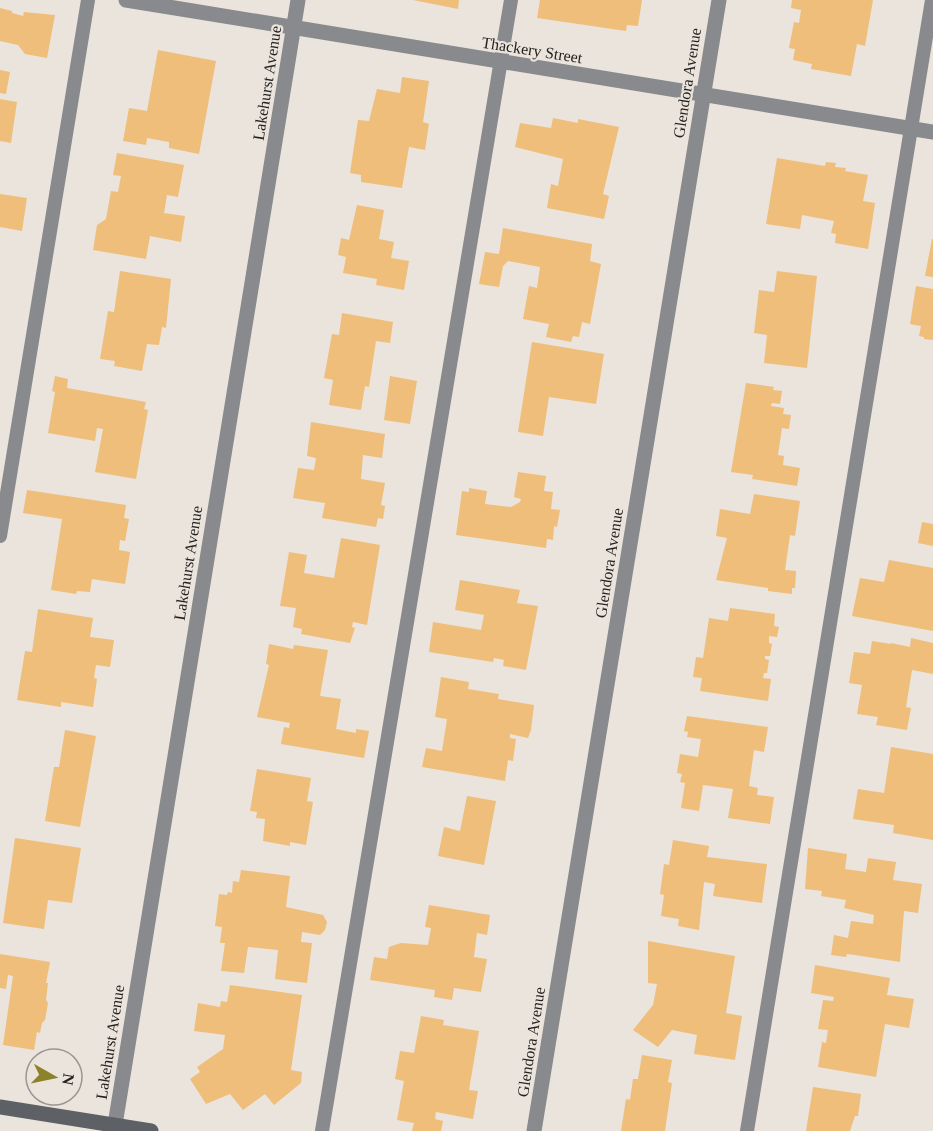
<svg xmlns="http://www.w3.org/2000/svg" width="933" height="1131" font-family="Georgia,serif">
	<rect width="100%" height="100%" fill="#eae4dc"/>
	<g fill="#efbe7a">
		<polygon points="413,0 459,0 458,9"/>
		<polygon points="540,0 642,0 638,26 627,25 626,31 537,18"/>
		<polygon points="792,0 873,0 865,46 857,44 851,76 811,69 812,64 793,60 795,49 789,48 794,22 799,23 801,10 791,8"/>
		<polygon points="0,8 12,11 12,13 23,16 24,12 55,15 47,58 25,54 18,45 0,41"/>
		<polygon points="158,50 216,61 199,154 169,148 169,142 147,138 146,145 123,141 129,108 147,111"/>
		<polygon points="0,70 10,72 6,94 0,93"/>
		<polygon points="402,77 429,81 423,122 429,124 425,150 409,147 402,188 361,182 361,175 350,173 358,120 369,121 377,89 400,93"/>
		<polygon points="0,99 17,102 11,143 0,141"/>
		<polygon points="553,118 578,123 578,119 619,127 603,194 609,196 604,219 547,208 551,184 558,186 563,159 515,147 520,123 551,128"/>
		<polygon points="117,153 184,165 178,197 167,195 164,213 185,216 181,242 150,236 146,259 93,250 97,225 106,219 111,191 118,192 121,176 113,175"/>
		<polygon points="777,158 825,166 826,162 836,163 835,167 846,168 845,171 868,175 863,201 875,203 868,249 835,243 836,234 831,233 834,221 802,215 800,229 766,224"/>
		<polygon points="0,194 27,198 22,231 0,227"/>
		<polygon points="357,205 384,210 379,239 394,242 391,258 409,261 404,290 376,285 377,279 343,273 346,257 338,255 341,238 349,240"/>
		<polygon points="503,228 592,244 590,261 601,264 590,324 582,322 579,337 573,336 571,342 546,337 549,324 523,319 529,286 537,288 540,267 508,261 503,266 499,287 479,284 485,252 499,254"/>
		<polygon points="932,239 933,239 933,277 925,276"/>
		<polygon points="120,271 171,279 166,328 162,327 159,345 147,344 142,371 114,366 115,361 100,359 108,311 114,312"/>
		<polygon points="777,271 817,276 807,368 764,363 767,335 754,333 759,290 774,292"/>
		<polygon points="916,286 933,289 933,340 924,339 924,337 919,336 921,326 910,324"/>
		<polygon points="342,313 393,322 390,343 376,341 369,387 365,386 361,410 329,405 333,380 324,378 332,334 339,335"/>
		<polygon points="532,342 604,354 596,404 549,397 543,436 518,432"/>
		<polygon points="55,376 68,379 67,388 146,402 144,409 148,410 136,479 95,472 103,429 97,428 95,441 48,433 55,392 52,391"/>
		<polygon points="390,376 417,381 410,424 384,420"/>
		<polygon points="746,383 774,387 773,390 782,391 780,404 772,403 771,406 784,408 783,414 791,415 789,429 782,428 778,455 784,456 783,465 800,468 797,486 752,479 753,475 731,472"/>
		<polygon points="311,422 385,434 382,458 363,455 361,479 385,483 381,505 385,506 383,519 378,518 376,527 322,518 325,503 293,498 298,468 314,470 316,458 307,456"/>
		<polygon points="518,472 546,476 544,491 553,492 551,509 560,510 557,527 554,526 553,540 547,539 546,548 456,535 462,491 469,492 469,488 487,491 485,504 511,507 520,502 521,499 514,497"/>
		<polygon points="27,490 126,505 124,518 129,519 125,541 120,540 119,550 130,552 125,584 92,579 90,592 77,591 76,594 51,590 62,519 23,513"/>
		<polygon points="754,494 800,501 795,536 790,535 785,570 796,571 795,588 792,588 792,594 768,591 768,588 716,580 727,538 716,536 720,509 750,514"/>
		<polygon points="922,522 933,524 933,546 918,543"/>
		<polygon points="341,538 380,545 367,625 353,622 352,627 355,628 350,643 301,634 302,629 293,627 296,608 280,606 289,552 307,555 304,573 334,578"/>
		<polygon points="889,560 933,568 933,631 852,616 860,578 884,582"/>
		<polygon points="460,580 520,590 517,603 538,606 526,670 503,666 504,660 494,658 493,662 429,652 433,622 481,630 484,615 455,610"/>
		<polygon points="730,608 775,614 774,626 779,627 777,637 769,636 769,643 772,644 770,656 765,656 765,659 769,660 767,673 764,673 763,678 771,679 768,701 700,691 702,678 693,677 696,657 703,658 709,618 728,621"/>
		<polygon points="38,609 93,618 90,637 114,640 110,667 96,665 94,678 97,679 93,707 61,702 61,707 17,700 25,651 32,652"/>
		<polygon points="911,638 933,643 933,674 912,670 906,707 911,708 907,730 876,725 878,717 857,714 862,685 849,683 854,652 870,654 872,641 891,644 891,643 910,647"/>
		<polygon points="269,644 293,649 294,645 328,650 320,696 341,699 336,729 356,733 356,729 369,731 364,758 281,744 284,727 289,728 290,723 257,717 269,665 266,664"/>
		<polygon points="441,677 469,682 468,689 499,694 498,699 534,705 531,730 528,738 510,734 510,738 516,739 513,761 508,760 505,781 422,767 426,748 442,751 447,719 435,717"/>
		<polygon points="687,716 768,727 764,752 754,750 749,786 758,788 757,795 774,797 770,824 728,818 733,789 703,785 699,811 681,808 685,783 680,782 682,774 677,773 680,754 698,757 701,739 687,737 688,732 684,731"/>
		<polygon points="65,730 96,736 80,827 45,821 54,767 59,767"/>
		<polygon points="891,747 933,754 933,840 893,833 894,825 853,819 858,789 884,793"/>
		<polygon points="257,769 311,778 307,801 313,802 306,845 290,842 290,846 263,841 265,819 256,818 257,812 250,811"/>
		<polygon points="467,796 496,801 484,865 438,856 444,827 460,831"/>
		<polygon points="15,838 81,848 72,903 48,900 44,929 3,923"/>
		<polygon points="673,840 709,846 707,857 767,864 762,903 713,896 715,884 704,882 699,930 678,926 679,919 661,916 664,895 660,894 664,864 669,865"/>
		<polygon points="808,848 847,854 845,869 866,872 868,858 896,862 893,880 922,884 918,913 904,911 900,962 855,955 847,954 846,957 831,955 834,935 848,938 851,921 873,924 874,915 844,908 846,900 821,896 822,891 805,889"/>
		<polygon points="241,870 290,876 286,907 323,915 327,922 325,930 320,935 302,932 301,942 312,943 307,983 275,979 278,950 248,947 244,973 221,971 225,943 220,943 222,927 215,926 219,894 227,895 228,892 232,893 233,881 239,882"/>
		<polygon points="429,905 490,915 487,935 477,933 474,957 487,959 481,992 454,988 452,1000 434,997 435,990 370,980 374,957 387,959 389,947 401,943 428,945 431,928 425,927"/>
		<polygon points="648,941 735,956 726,1013 742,1016 735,1060 694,1054 697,1035 672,1030 658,1047 633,1030 653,1005 657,984 648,983"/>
		<polygon points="0,954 50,962 46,983 48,983 46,1000 48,1003 45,1020 42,1023 40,1033 37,1032 34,1050 3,1045 13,976 8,975 6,989 0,988"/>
		<polygon points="815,965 890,978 887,995 914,999 909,1028 885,1024 876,1077 818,1067 822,1042 826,1043 828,1030 818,1029 823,1000 833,1001 834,997 811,993"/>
		<polygon points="230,985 302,995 291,1070 302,1072 301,1083 274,1105 265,1094 243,1110 230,1094 206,1104 190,1079 200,1072 197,1067 223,1049 225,1035 194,1031 198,1003 220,1007 221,1001 227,1002"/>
		<polygon points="421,1016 444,1020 443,1025 479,1031 469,1090 478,1091 473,1119 436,1112 435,1119 443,1121 441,1131 412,1131 414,1123 397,1120 404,1081 395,1079 400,1051 414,1053"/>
		<polygon points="642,1055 672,1060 668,1082 672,1083 665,1131 621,1131 626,1099 630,1100 633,1079 638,1079"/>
		<polygon points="813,1087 861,1094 858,1116 855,1116 850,1131 806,1131"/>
	</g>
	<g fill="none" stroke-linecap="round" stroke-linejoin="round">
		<g stroke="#898a8e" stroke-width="14">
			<polyline points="0,536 88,0"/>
			<polyline points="322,1131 511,0"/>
			<polyline points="747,1131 932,0"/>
		</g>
		<g stroke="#898a8e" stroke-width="15">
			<polyline points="114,1131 298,0"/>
			<polyline points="534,1131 719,0"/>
		</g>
		<polyline stroke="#898a8e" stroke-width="15" points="126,0 933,132"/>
		<polyline stroke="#5d6064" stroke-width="15" points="0,1107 151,1131"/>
	</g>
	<g text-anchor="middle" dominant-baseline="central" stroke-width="4.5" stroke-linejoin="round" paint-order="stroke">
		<g font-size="16" fill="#24211f" stroke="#eae4dc">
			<text transform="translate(532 50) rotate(9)">Thackery Street</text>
			<text transform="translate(267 83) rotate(-81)">Lakehurst Avenue</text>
			<text transform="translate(687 83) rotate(-81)">Glendora Avenue</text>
			<text transform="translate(188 563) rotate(-81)">Lakehurst Avenue</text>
			<text transform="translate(609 563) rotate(-81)">Glendora Avenue</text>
			<text transform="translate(110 1042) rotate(-81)">Lakehurst Avenue</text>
			<text transform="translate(531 1042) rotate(-81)">Glendora Avenue</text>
		</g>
	</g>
	<g transform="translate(54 1077) rotate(99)"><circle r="28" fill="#eae4dc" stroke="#9b9690" stroke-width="1.5"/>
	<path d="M0-4.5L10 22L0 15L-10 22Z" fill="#8b822a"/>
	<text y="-9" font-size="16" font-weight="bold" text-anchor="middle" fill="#24211f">N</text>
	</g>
</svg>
